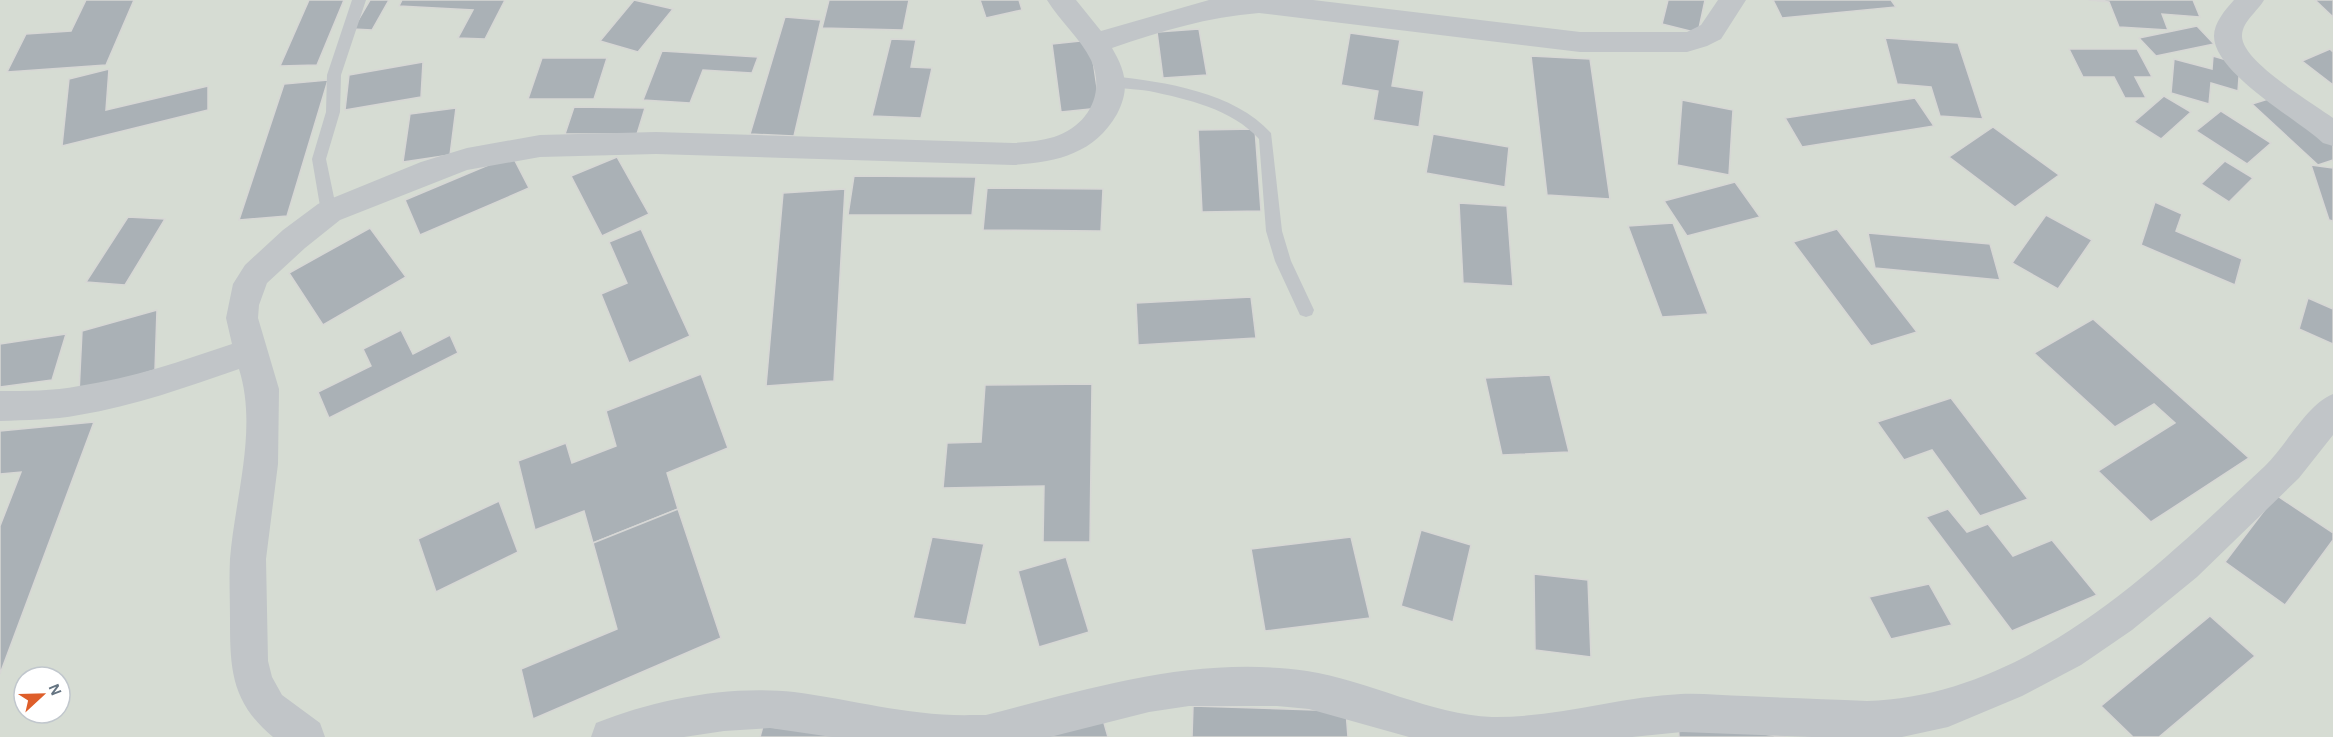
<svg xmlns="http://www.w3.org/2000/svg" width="2333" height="737" font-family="'Alegreya Sans',sans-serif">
	<rect width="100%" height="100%" fill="#f5f5f2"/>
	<path fill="#d6dcd3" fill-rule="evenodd" d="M0,0h2333v737h-2333zM24,677h36v36h-36z"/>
	<g fill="#aab1b6" stroke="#d7d7d5" stroke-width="1.5">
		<polygon points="86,0 134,0 106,65 7,72 26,34 71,31"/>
		<polygon points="309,0 344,0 317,65 280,66"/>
		<polygon points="370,0 389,0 372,30 353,29"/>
		<polygon points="402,0 505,0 485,39 458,38 473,10 399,6"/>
		<polygon points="634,0 673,9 638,52 600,41"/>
		<polygon points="829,0 909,0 903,30 822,28"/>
		<polygon points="980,0 1019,0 1022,10 986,18"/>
		<polygon points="1668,0 1705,0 1698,33 1662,24"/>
		<polygon points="1773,0 1891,0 1896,7 1782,18"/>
		<polygon points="2089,0 2193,0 2200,17 2162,14 2168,30 2119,27 2109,2"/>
		<polygon points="2315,0 2333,0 2333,17"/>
		<polygon points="785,17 821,20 794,136 750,134"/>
		<polygon points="2197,26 2214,44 2156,56 2139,38"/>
		<polygon points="1199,29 1207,75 1163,78 1157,32"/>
		<polygon points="1350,33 1400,40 1392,86 1424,91 1419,127 1373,120 1378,91 1341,85"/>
		<polygon points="1885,38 1958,43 1983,119 1940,116 1931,87 1897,84"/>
		<polygon points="891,39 916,40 911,67 932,68 921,118 872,116"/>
		<polygon points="1090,40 1100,108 1061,112 1052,44"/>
		<polygon points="2069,49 2137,49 2152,77 2135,77 2146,98 2125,98 2114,77 2083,77"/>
		<polygon points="2330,49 2333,52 2333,85 2302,61"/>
		<polygon points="662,51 758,57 752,73 703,70 690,103 643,100"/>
		<polygon points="1531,56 1590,59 1610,199 1547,195"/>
		<polygon points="2213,56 2240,64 2238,91 2211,83 2209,104 2171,93 2174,59 2212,69"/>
		<polygon points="542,58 607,58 594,99 528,99"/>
		<polygon points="423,62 421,97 345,110 349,75"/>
		<polygon points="109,69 106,110 208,86 208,110 62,146 69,79"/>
		<polygon points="328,80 287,216 239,220 284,84"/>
		<polygon points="2281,95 2333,143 2333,160 2318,165 2252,104"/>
		<polygon points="2164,96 2191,112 2161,139 2134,122"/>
		<polygon points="1915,98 1934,126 1802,147 1785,118"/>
		<polygon points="1682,100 1733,110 1729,175 1677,165"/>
		<polygon points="574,107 645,108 637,134 565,134"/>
		<polygon points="456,108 450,155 403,162 410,114"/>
		<polygon points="2221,111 2271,143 2247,164 2196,131"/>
		<polygon points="1993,127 2059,175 2015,207 1949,157"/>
		<polygon points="1255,129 1261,211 1202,212 1198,130"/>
		<polygon points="1433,134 1509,147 1505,187 1426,173"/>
		<polygon points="512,155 529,188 420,235 405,200"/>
		<polygon points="617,157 649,214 602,236 571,176"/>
		<polygon points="2225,161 2253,178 2229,202 2201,184"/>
		<polygon points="2311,165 2333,168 2333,221 2329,220"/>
		<polygon points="854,176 976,177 972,215 848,215"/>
		<polygon points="1735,182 1760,217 1687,236 1664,201"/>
		<polygon points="987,188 1103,189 1101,231 983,230"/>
		<polygon points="845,189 834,381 766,386 783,193"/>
		<polygon points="2155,202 2182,214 2176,231 2242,259 2235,285 2141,245"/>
		<polygon points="1459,203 1507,206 1513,286 1463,283"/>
		<polygon points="2046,215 2092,240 2058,289 2012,263"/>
		<polygon points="128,217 165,219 125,285 86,282"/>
		<polygon points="1673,223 1708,314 1662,317 1628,226"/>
		<polygon points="370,228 406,277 323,325 289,273"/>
		<polygon points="641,229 690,336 629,363 601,294 627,283 609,242"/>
		<polygon points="1837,229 1917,332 1871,346 1793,242"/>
		<polygon points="1868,233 1990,244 2000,280 1875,268"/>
		<polygon points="1251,297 1256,338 1138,345 1136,303"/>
		<polygon points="2308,298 2333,309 2333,344 2299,329"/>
		<polygon points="157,310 155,370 79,393 82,331"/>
		<polygon points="2093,319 2249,458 2151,522 2098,471 2175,423 2154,404 2115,427 2034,353"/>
		<polygon points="401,330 413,354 450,335 458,353 329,418 318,392 371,366 363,349"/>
		<polygon points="66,334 52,380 0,387 0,344"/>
		<polygon points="701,374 728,448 667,473 678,509 593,543 584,511 535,530 518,461 566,443 572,463 616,446 606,411"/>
		<polygon points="1550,375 1569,452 1502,455 1485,378"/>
		<polygon points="1092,384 1090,542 1043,542 1044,486 943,488 947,443 981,442 985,385"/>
		<polygon points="1951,398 2028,499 1980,516 1932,450 1904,460 1877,422"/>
		<polygon points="94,422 0,674 0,526 21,472 0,474 0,431"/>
		<polygon points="2276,495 2333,533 2333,540 2285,605 2225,562"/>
		<polygon points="499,501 518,552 436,592 418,539"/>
		<polygon points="678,509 721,638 533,719 521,669 617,629 593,543"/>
		<polygon points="1948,509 1967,532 1988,524 2013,556 2052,540 2097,595 2012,631 1926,517"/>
		<polygon points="1421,530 1471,545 1453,622 1401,606"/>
		<polygon points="932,537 984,544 966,625 913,618"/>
		<polygon points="1351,537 1370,618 1265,631 1251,549"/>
		<polygon points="1066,557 1089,632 1039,647 1018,571"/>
		<polygon points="1534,574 1588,580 1591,657 1535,650"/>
		<polygon points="1929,584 1952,625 1891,639 1869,597"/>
		<polygon points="2210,616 2255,656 2159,737 2133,737 2101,706"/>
		<polygon points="1193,706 1346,711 1348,737 1192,737"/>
		<polygon points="1102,716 1108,737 1032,737"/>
		<polygon points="1678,722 1786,737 1679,737"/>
		<polygon points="763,726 856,737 760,737"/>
	</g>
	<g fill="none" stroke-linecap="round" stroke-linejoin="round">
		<g fill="#c1c5c8" fill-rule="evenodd">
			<polygon points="352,0 366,0 341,75 340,112 326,159 337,212 334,216 324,216 321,212 312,159 326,112 327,75"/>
			<path d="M1112,76c53,6 122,16 159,57l11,98 9,30 23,49 -2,5 -6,2 -6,-2 -25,-54 -9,-30 -7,-92c-27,-30 -72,-40 -110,-48 -14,-2 -29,-2 -42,-6l-2,-4z"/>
		</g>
		<g fill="#c1c5c8" fill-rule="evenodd">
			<path d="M1047,0h29l25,31 108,-31h104l267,32h107l14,-7 17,-25h28l-25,39 -14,7 -20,6h-107l-321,-39c-51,4 -98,18 -147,35 14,24 18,41 5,66 -23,40 -60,48 -104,51l-357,-11 -116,3 -73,13 -127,50 -35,28 -38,35 -8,22 -1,13 21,71 -1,75 -12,95 2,102 4,16 10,18 38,28 5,14h-52c-42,-35 -43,-68 -43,-119 0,-19 -1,-40 0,-59 5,-62 28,-130 9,-190 -52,18 -105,37 -160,46 -26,5 -53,5 -79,6v-30c26,0 53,0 79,-5 53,-8 103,-25 153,-42l-6,-26 7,-34 12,-19 38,-35 35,-26 103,-42 46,-14 73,-13 116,-3 357,11c14,-1 28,-2 41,-6 34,-11 52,-44 37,-77 -11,-22 -31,-39 -44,-60z"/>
			<path d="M2234,0h30c-7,12 -21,21 -22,35 -2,26 71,68 91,83v28l-10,-3c-26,-24 -109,-70 -109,-107 0,-13 11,-26 20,-36z"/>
			<path d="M2333,394v41l-34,43 -102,99 -65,53 -51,35 -59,31 -74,31 -46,10h-90l-130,-5 -50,5h-223l-100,-28 -32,-3h-88l-40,6 -99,25h-218l-62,-9 -46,3 -40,6h-93l5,-14c60,-24 133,-38 198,-31 62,8 117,25 181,23h11c107,-27 209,-60 321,-44 60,9 125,44 185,46 63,1 126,-20 189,-23 21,-1 43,2 64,2 40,2 81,3 122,5 161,-5 288,-132 398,-235 21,-20 42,-62 68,-72z"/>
		</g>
	</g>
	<g transform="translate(42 695) rotate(68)"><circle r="28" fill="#ffffff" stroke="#c1c7cd" stroke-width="1.5"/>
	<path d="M0-4.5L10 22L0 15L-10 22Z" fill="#de5e2a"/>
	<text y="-9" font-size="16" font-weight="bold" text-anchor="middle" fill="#657482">N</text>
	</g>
</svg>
